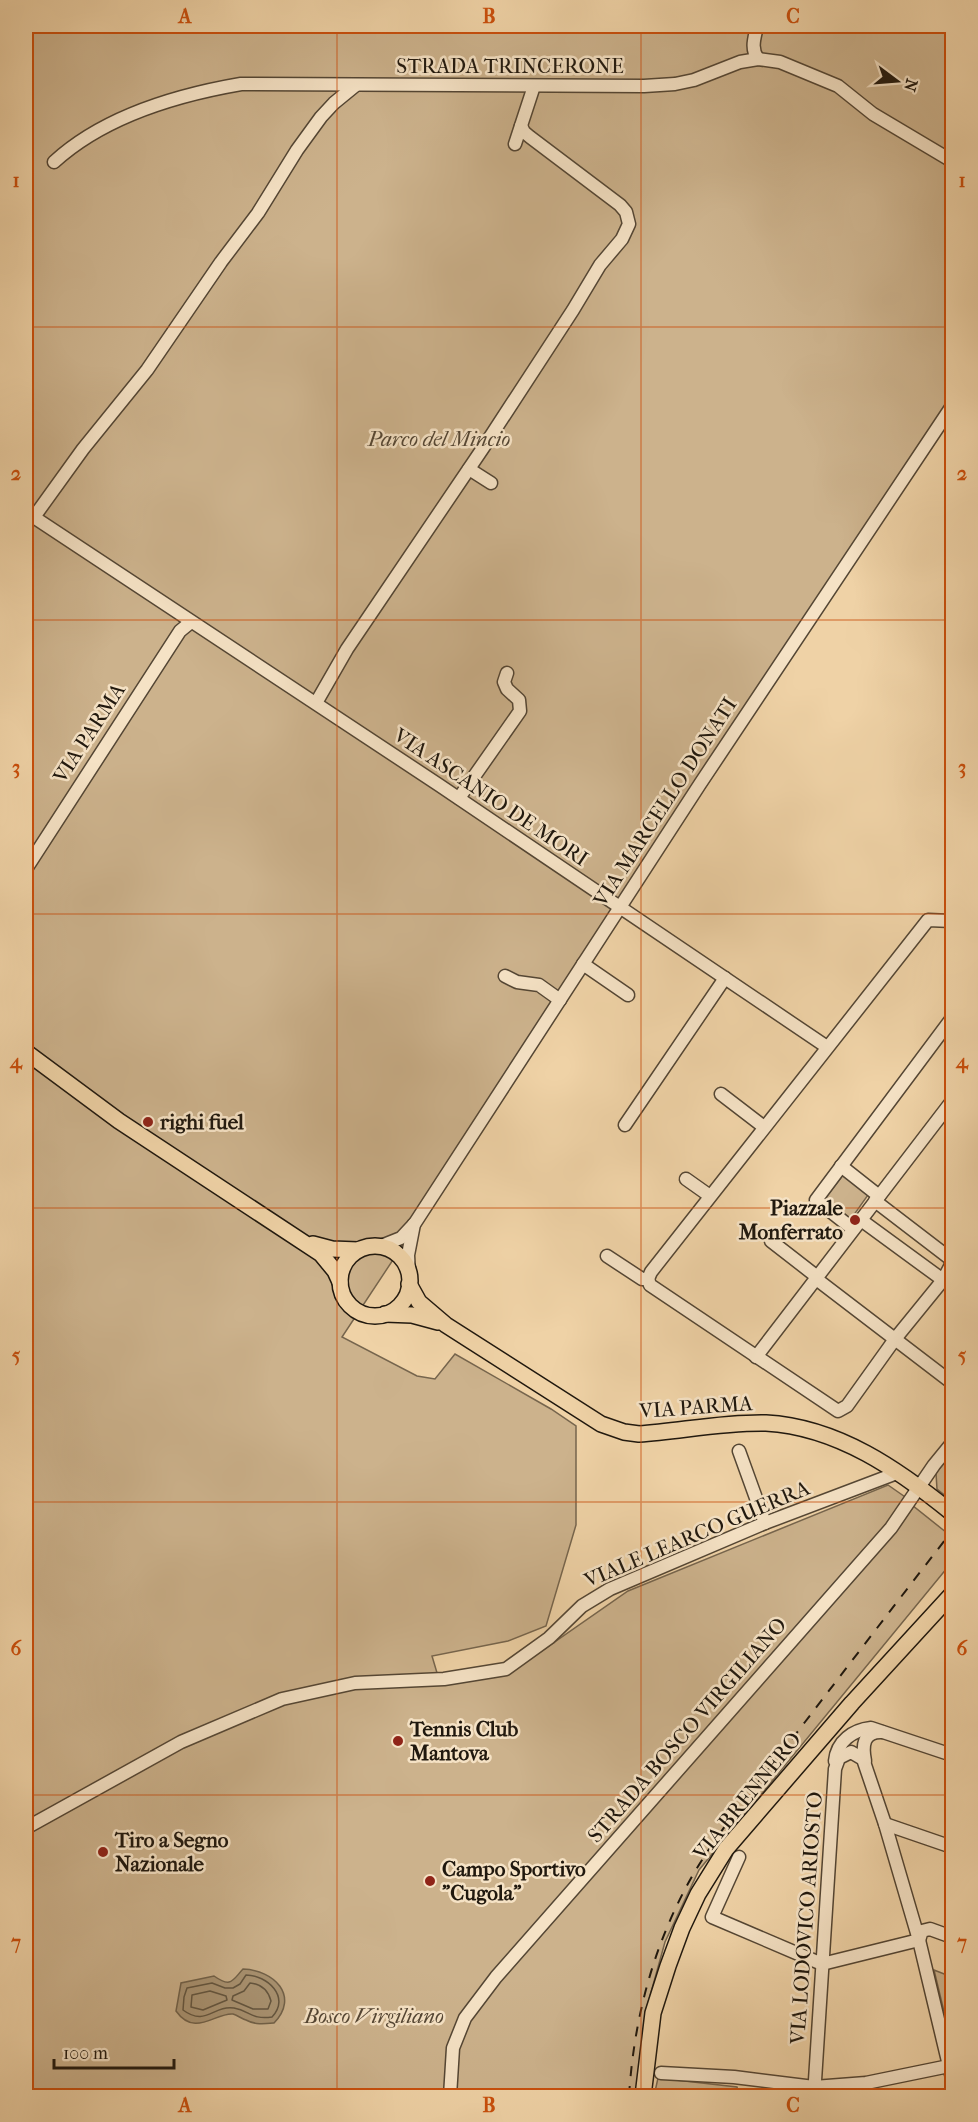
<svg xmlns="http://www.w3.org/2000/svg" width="978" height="2122" font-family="'IM FELL French Canon',serif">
	<rect width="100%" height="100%" fill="#efd2a6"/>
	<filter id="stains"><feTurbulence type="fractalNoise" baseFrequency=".00333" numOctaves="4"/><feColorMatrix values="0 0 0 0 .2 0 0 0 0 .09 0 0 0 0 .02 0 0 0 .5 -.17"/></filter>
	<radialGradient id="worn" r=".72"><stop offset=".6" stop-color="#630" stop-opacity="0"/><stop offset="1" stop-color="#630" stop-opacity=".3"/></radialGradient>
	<g fill="#ccb28c" stroke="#76654d" stroke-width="1.5">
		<polygon points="26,26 952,26 952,414 342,1337 417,1376 435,1379 455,1354 551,1409 576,1426 576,1525 546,1626 508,1641 432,1656 440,1683 510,1673 628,1591 888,1485 908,1499 907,1501 952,1537 952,1562 699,1870 665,1942 645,2014 638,2096 26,2096"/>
		<polygon points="843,1175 868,1195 851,1219 825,1198"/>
		<polygon points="952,1452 952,1501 937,1489 936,1473"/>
		<polygon points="934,1970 952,1977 952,2045"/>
		<polygon points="658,2078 737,2087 739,2096 654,2096"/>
	</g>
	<path fill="#a99372" stroke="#72624a" stroke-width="1.5" d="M243,1969c31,1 57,27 31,54 -10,1 -19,2 -28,-3 -4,-1 -9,-5 -13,-6 -17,-2 -38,24 -57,-3l5,-28 33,-7c17,12 18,5 29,-7z"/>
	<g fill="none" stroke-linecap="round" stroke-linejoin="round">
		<g stroke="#645640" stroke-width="1.5">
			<path d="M246,1975c21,0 45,22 26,42 -20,3 -22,-6 -38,-9 -21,-3 -28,19 -51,2l1,-13 3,-9 25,-5 13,5h8l7,-4z"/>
			<path d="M250,1983c12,1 18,7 21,18l-3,8h-15l-21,-9 1,-4 11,-5z"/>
			<polygon points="210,1991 226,1996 227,2000 203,2010 191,2007 192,1995"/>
		</g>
		<defs>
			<g id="minor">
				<path d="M757,26c-2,11 -7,22 1,33"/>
				<polyline points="515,144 534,86"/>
				<path d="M54,162c49,-45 123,-67 187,-78l403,2 31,-2 19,-4 46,-18 18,-3 22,3 58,24 35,28 79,47"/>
				<polyline points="469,469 491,483"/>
				<polyline points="26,512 439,785 827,1047"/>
				<polyline points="34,517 83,449 147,370 221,262 258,213 297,150 321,117 334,103 356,85"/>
				<polyline points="316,703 347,649 483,448 573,310 600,265 622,239 629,224 626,212 620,205 530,137 524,132 521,126"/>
				<polyline points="459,798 520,711 519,700 507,689 504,682 507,673"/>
				<polyline points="26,869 180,631 191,622"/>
				<polyline points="583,964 628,995"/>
				<polyline points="505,976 517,982 539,985 560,1000"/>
				<polyline points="721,1094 764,1127"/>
				<polyline points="625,1125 725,978"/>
				<polyline points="841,1166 879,1196"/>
				<polyline points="686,1179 710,1196"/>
				<polyline points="875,1201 952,1260"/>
				<polyline points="861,1220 943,1280"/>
				<polyline points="853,1229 816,1200 952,1018"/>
				<polyline points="771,1241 816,1276"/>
				<polyline points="381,1246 401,1238 415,1223 700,784 952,406"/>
				<polyline points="607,1256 642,1279 648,1279"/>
				<polyline points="409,1274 408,1255 414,1224"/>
				<polyline points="815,1278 951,1382"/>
				<polyline points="648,1279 651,1272 928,920 952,921"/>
				<polyline points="648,1279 650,1285 838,1411 847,1406 895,1339 943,1280 952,1263"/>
				<polyline points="756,1357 952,1101"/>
				<polyline points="739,1451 765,1523"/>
				<path d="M835,1761c2,-20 18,-31 36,-33l81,27"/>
				<path d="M865,1761c-3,-15 -2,-30 17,-29"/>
				<polyline points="885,1824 952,1847"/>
				<polyline points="26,1828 181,1742 282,1699 355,1683 444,1679 506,1669 549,1638 582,1606 610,1589 765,1523 897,1473"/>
				<polyline points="739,1857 712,1917 822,1964 919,1940"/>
				<polyline points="919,1940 922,1931 930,1929 952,1937"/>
				<polyline points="661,2073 734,2077 814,2087 866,2083 949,2066"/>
				<polyline points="450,2096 453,2048 465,2018 496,1977 891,1528 934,1465 952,1443"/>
				<polyline points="814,2096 835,1769 839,1758 851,1752 863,1759 885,1824 919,1940 952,2078"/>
			</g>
			<g id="major">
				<polyline points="26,1052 119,1121 321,1254 335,1271 340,1282"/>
				<polyline points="313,1244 332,1249 358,1250"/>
				<circle cx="375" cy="1281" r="35"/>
				<path d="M409,1284l10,18 27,23 155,99 23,8 15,2c42,-3 85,-12 127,-11 72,4 133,47 186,90"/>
				<polyline points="385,1314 412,1315 438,1322"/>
				<polyline points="643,2096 653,2013 668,1966 682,1928 698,1894 726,1849 852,1703 952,1594"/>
			</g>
		</defs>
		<use href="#minor" stroke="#544634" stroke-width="15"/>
		<use href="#major" stroke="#20180e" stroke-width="18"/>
		<use href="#minor" stroke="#f5e2c5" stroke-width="12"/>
		<use href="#major" stroke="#efd2a6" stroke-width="15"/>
		<path stroke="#20180e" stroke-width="2" stroke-dasharray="10 10" stroke-linecap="butt" d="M629,2096c5,-80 26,-158 68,-228 32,-52 72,-99 108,-146 49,-64 98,-128 147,-191"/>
	</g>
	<path fill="none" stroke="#ca4f0c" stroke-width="1.5" stroke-opacity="0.55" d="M337,26v2070M641,26v2070M26,327h926M26,620h926M26,914h926M26,1208h926M26,1502h926M26,1795h926"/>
	<g fill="#8f2418" stroke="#f5e2c5" stroke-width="2">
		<circle cx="148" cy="1122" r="6"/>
		<circle cx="855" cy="1220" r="6"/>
		<circle cx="398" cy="1741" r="6"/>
		<circle cx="103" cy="1852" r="6"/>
		<circle cx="430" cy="1881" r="6"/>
	</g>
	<g text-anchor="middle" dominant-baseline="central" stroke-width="5" stroke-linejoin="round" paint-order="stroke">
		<g font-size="21" fill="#20180e" stroke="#f5e2c5">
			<text x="510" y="66">STRADA TRINCERONE</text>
			<text transform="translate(89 733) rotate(-57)">VIA PARMA</text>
			<text transform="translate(491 797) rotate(34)">VIA ASCANIO DE MORI</text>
			<text transform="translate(665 802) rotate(-57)">VIA MARCELLO DONATI</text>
			<text transform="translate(696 1407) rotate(-4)">VIA PARMA</text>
			<text transform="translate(697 1534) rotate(-23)">VIALE LEARCO GUERRA</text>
			<text transform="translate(687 1730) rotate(-49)">STRADA BOSCO VIRGILIANO</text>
			<text transform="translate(747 1796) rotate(-51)">VIA BRENNERO</text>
			<text transform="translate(806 1918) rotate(-86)">VIA LODOVICO ARIOSTO</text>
		</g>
		<g font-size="21" font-style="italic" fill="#544634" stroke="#f5e2c5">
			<text x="439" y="439">Parco del Mincio</text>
			<text x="374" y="2016">Bosco Virgiliano</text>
		</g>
		<g font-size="21" font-weight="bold" fill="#20180e" stroke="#f5e2c5" text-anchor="start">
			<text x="160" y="1122">righi fuel</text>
			<text x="843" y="1208" text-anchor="end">Piazzale<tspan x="843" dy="24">Monferrato</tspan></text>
			<text x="410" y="1729">Tennis Club<tspan x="410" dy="24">Mantova</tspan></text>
			<text x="115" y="1840">Tiro a Segno<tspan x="115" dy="24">Nazionale</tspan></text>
			<text x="442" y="1869">Campo Sportivo<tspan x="442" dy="24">"Cugola"</tspan></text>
		</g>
	</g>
	<rect width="978" height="2122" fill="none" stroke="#efd2a6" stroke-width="66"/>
	<g transform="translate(897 81) rotate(106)" stroke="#f5e2c5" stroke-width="4.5" paint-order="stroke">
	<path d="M0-4.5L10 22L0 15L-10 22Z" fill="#20180e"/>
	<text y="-9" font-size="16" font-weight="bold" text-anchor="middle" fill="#20180e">N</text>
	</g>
	<path d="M54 2059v9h120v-9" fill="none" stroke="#20180e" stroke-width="3"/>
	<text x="63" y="2059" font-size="18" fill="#20180e" stroke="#f5e2c5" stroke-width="4.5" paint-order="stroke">100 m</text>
	<rect x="33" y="33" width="912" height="2056" fill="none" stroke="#ca4f0c" stroke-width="2"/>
	<g font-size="20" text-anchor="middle" font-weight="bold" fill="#ca4f0c">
		<text x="185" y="23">A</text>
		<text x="489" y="23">B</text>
		<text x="793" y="23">C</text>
		<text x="16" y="187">1</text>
		<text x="962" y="187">1</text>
		<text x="16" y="480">2</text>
		<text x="962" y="480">2</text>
		<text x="16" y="774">3</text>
		<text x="962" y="774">3</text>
		<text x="16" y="1068">4</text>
		<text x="962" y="1068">4</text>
		<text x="16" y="1362">5</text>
		<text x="962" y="1362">5</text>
		<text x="16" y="1655">6</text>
		<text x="962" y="1655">6</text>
		<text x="16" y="1949">7</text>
		<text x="962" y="1949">7</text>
		<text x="185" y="2112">A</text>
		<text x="489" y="2112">B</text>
		<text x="793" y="2112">C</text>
	</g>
	<rect width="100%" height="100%" filter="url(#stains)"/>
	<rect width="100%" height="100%" fill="url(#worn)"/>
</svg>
